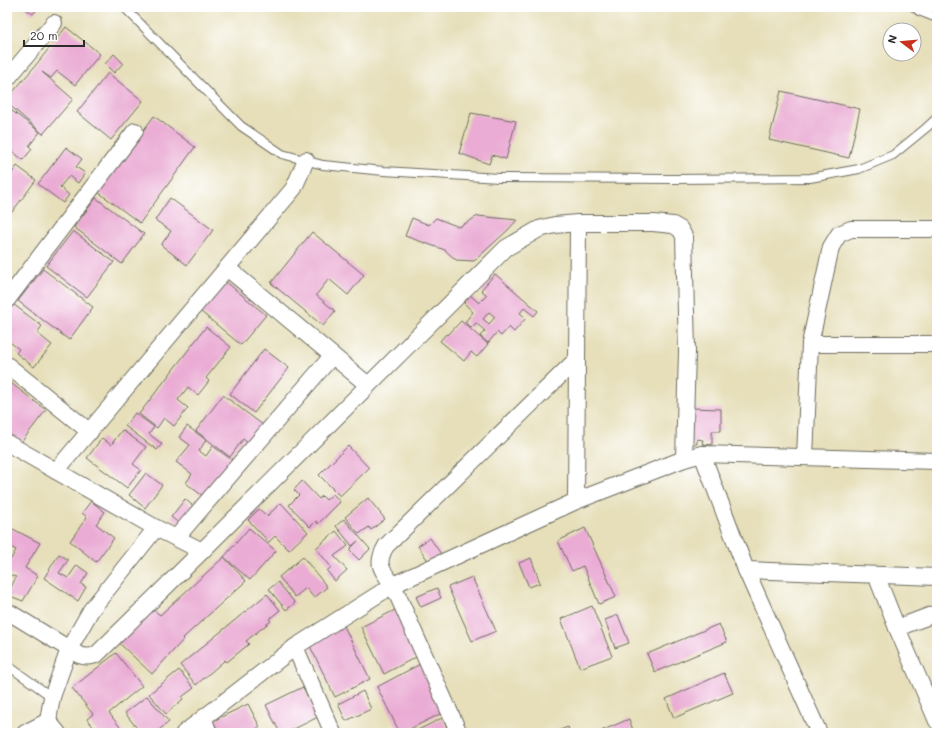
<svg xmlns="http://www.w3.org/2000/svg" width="944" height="740" font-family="Mali,sans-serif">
	<rect width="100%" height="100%" fill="#fff"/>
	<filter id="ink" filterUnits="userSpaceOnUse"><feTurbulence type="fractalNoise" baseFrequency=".025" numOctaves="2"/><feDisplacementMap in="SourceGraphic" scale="8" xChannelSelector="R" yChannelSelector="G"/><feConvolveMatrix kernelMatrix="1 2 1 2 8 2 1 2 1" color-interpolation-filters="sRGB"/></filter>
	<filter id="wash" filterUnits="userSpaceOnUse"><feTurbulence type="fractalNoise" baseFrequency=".012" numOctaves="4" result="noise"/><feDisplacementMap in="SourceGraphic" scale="16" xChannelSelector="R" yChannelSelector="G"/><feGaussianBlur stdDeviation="0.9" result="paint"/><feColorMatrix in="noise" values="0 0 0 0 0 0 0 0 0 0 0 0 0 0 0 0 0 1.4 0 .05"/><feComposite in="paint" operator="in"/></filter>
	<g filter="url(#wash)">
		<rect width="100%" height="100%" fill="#e6dfba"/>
		<g id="blocks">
			<g fill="#eaacd4" fill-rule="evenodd">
				<polygon points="23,7 39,7 33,14"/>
				<polygon points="66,27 100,54 75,85 57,71 51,78 42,72 73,99 43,134 7,103 7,99 35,66"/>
				<polygon points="114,54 123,63 114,73 105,64"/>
				<polygon points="108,73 143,101 111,140 77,112"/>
				<polygon points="781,91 860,109 849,158 769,140"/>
				<polygon points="7,107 40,132 29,146 32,149 23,160 7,147"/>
				<polygon points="471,113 516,121 506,159 492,155 489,164 459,153"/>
				<polygon points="154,116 195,147 140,223 98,192"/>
				<polygon points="66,147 82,159 76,167 85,173 78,183 69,176 60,187 69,195 63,203 38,184"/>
				<polygon points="17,166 36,180 12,212 7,208 7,179"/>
				<polygon points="96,198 144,234 122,264 74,227"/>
				<polygon points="170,198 213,230 187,265 161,245 171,231 155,220"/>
				<polygon points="478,216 517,220 508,230 474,261 456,260 445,250 405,236 412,218 429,225 436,218 459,227"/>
				<polygon points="73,231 114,262 87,297 46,266"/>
				<polygon points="312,232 364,275 348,295 329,279 316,295 335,311 323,326 271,283"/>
				<polygon points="43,269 93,307 69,340 18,301"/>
				<path d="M495,274l43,37 -4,5 -10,-8 -4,5 6,5 -12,14 -5,-5 -8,9 -4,-4 -9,11 -8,-7 5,-5 -9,-8 -5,5 -6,-6 8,-10 -9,-9 6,-8 9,8 8,-8 -6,-5zM489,312l6,5 -6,7 -6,-5z"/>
				<polygon points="224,280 266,315 241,345 200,311"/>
				<polygon points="13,304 42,326 37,333 52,345 34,367 16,353 19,349 7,340 7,312"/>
				<polygon points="461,321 488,344 477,357 471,352 464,361 440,341 446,334 448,335"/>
				<polygon points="206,327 231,347 206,378 209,381 198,395 188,387 178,400 188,408 174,426 164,418 157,428 139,414"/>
				<polygon points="264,349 289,368 254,413 230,394"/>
				<polygon points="7,380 46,410 20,444 7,434"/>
				<polygon points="223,395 263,425 249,444 243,439 230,457 196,431"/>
				<polygon points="690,408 721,409 721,431 712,431 712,445 702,444 703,440 697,439 697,444 689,444"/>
				<polygon points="135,413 154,427 149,434 162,444 157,450 125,426"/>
				<polygon points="187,426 206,440 199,451 206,456 213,446 232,460 204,497 186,483 192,474 176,462 190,445 179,437"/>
				<polygon points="122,430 146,447 133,464 141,470 127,488 87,458 102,438 111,445"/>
				<polygon points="348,446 369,468 340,496 319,475"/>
				<polygon points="146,473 162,485 145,508 129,495"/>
				<polygon points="302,481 319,499 322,496 326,500 333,494 340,502 318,524 316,521 310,527 289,505 299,495 294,490"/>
				<polygon points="368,498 385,519 371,530 369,527 359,534 345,517"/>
				<polygon points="185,499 193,506 180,524 171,517"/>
				<polygon points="91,501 105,512 96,524 114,538 96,562 70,541 87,517 82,513"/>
				<polygon points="281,503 308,532 289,550 275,536 269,542 248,520 259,509 267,516"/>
				<polygon points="344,519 370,549 359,560 349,550 358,541 352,546 336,526"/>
				<polygon points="11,528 40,543 25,568 38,576 23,601 7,595 16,577 7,574 7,557 11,559 16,550 7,545 7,535"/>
				<polygon points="249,528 276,551 250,580 224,557"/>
				<polygon points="585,528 616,597 599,604 583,566 572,571 558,541"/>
				<polygon points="336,531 348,546 334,556 347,570 335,581 327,571 331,567 316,548"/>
				<polygon points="430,538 441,554 429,562 418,546"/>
				<polygon points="59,554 68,560 59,573 68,578 77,565 88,573 81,584 86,587 78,601 44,578"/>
				<polygon points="224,557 246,581 183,638 184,639 152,674 117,641 150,607 160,615"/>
				<polygon points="303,557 327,587 314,598 306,588 295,597 279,577"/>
				<polygon points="531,558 540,583 529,587 519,563"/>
				<polygon points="472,577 496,631 472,641 448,587"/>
				<polygon points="278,582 295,603 286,610 269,589"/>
				<polygon points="437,588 441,598 421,607 416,597"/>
				<polygon points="267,594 280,610 269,619 271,621 246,641 249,644 227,662 225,660 196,685 180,665"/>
				<polygon points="592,606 612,656 580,668 561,619"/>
				<polygon points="395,610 418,656 384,674 361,627"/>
				<polygon points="618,615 629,643 615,648 605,620"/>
				<polygon points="719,624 727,642 655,672 647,654"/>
				<polygon points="344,626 370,679 335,697 309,644"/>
				<polygon points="116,653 142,686 109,713 123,731 121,733 98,733 87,719 93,714 72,688"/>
				<polygon points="424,662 448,710 402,733 400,733 377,687"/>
				<polygon points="179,670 194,688 182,697 183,699 166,714 149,694"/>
				<polygon points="724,673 733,693 674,718 666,699"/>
				<polygon points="303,687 318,717 286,733 280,733 266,705"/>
				<polygon points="363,691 371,709 346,721 338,704"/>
				<polygon points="147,696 169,722 155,733 138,733 140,732 125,713"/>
				<polygon points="248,704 260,727 247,733 219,733 213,721"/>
				<polygon points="442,718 450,733 412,733"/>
				<polygon points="629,719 634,733 602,733 601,731"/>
				<polygon points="568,727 570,733 552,733"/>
			</g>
		</g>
	</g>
	<g filter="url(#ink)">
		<use href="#blocks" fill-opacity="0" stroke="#6c6a5d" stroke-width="1"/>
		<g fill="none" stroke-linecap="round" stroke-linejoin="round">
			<defs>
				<g id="lane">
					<polyline points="124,7 241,126 282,154 323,165 384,171 499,178 673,179 810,178 859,169 893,155 926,128 937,118"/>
					<polyline points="914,7 919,11 937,18"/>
					<polyline points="7,665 52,697"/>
				</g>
				<g id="street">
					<polyline points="7,79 54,23"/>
					<polyline points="227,268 368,385"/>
					<polyline points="7,300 135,131"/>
					<polyline points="810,344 937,344"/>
					<polyline points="7,365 90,432"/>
					<polyline points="7,443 156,528 202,551"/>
					<polyline points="702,454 746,570 819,733"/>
					<polyline points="805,457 810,344 831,247 839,234 851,229 937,229"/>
					<polyline points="56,471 294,188 306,160"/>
					<polyline points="576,501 578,223"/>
					<polyline points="176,538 332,356"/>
					<polyline points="746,570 937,577"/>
					<polyline points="876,575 897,628 937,721"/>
					<path d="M7,611l72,44c6,2 11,2 17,0l106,-104 304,-303 33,-19 16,-4 23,-2h75l20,2 7,4 4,7 3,115 -3,108"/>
					<polyline points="897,628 937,613"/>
					<polyline points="295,647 333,733"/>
					<polyline points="203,718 209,733"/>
					<polyline points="48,721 52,697 69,649 91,610 156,528"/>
					<polyline points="48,721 58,733"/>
					<polyline points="25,733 48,721"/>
					<polyline points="184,733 295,647 393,585 576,501 684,459 702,454 937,461"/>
					<path d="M459,733l-66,-148c-11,-15 -18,-20 -7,-39l191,-187"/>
				</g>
			</defs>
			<use href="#lane" stroke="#6c6a5d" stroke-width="10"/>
			<use href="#street" stroke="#6c6a5d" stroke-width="18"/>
			<use href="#lane" stroke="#fff" stroke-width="8"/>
			<use href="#street" stroke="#fff" stroke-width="16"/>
		</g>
	</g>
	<rect width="944" height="740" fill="none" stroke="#fff" stroke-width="24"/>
	<g transform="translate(902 42) rotate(286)"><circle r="19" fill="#ffffff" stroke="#aaaaaa"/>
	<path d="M0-3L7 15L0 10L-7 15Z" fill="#c8321e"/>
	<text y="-6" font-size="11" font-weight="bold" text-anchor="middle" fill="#2b2b2b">N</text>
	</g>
	<path d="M24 40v6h60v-6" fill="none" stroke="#2b2b2b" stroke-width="2"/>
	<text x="30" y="40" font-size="12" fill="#2b2b2b" stroke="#ffffff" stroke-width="3" paint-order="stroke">20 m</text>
</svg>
